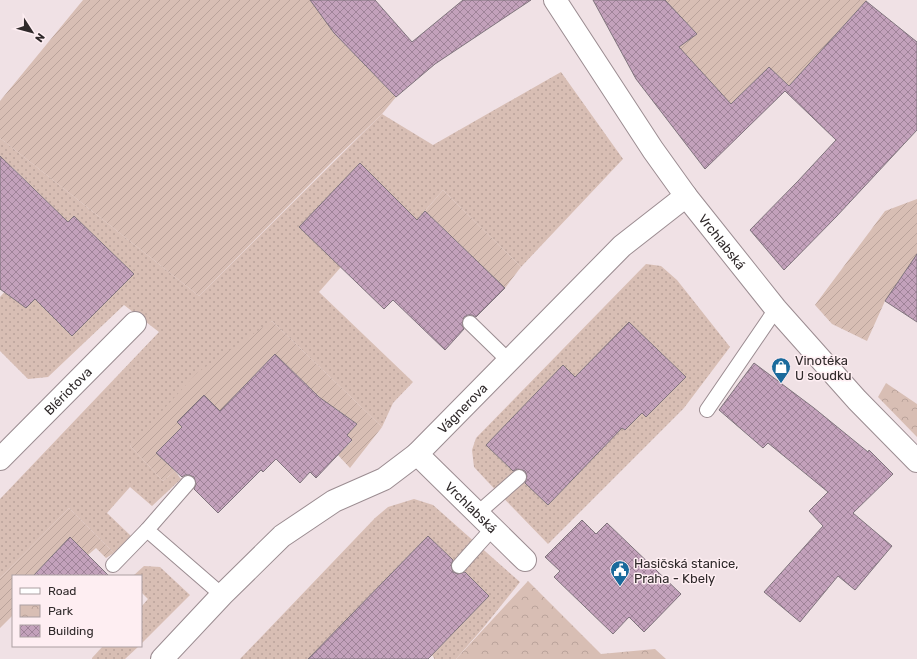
<svg xmlns="http://www.w3.org/2000/svg" width="917" height="659" font-family="Rubik,sans-serif">
	<defs>
		<pattern id="grass-dots" width="8" height="8" patternUnits="userSpaceOnUse"><rect width="8" height="8" fill="#d8beb4"/><path d="M2 2h.1M6 6h.1" fill="none" stroke="#baa39b" stroke-width="1.8" stroke-linecap="round"/></pattern>
		<pattern id="park-crowns" width="20" height="18" patternUnits="userSpaceOnUse"><rect width="20" height="18" fill="#d8beb4"/><path d="M2 6a3 3 0 1 1 6 0M12 15a3 3 0 1 1 6 0" fill="none" stroke="#baa39b"/></pattern>
		<pattern id="garden-furrows" width="10" height="10" patternUnits="userSpaceOnUse"><rect width="10" height="10" fill="#d8beb4"/><path d="M-1 1l2-2M0 10L10 0M9 11l2-2" fill="none" stroke="#baa39b"/></pattern>
		<pattern id="building-cross-hatch" width="8" height="8" patternUnits="userSpaceOnUse"><rect width="8" height="8" fill="#c3a1bb"/><path d="M0 0l8 8M0 8l8-8" fill="none" stroke="#9f8398"/></pattern>
	</defs>
	<rect width="100%" height="100%" fill="#f0e1e5"/>
	<g fill="url(#grass-dots)" fill-rule="evenodd">
		<polygon points="561,72 623,159 521,267 443,190 417,220 360,164 299,227 341,267 319,292 413,382 393,403 382,427 272,321 130,446 163,481 175,471 181,479 152,506 130,487 107,513 131,536 114,553 69,508 0,578 0,499 159,332 124,305 48,377 28,379 0,351 0,297 7,289 26,308 35,299 72,336 134,274 74,216 68,222 12,167 0,179 0,138 199,296 382,114 433,145"/>
		<path d="M646,264l15,2 16,14 53,67 -46,61 -136,136 -61,-63 -13,-14 -2,-17 4,-12zM629,322l56,55 -39,40 -4,-4 -17,17 -3,-2 -74,77 -62,-60 78,-79 11,11z"/>
		<polygon points="414,499 433,505 520,582 483,628 456,659 434,659 434,658 432,655 489,596 428,536 310,657 312,659 240,659 375,518 388,507"/>
		<polygon points="144,566 160,567 190,595 141,644 141,607 148,599 141,592 141,576 133,576"/>
		<polygon points="103,646 139,646 125,659 92,659 92,658"/>
	</g>
	<g fill="url(#park-crowns)">
		<polygon points="886,383 917,404 917,437 878,397"/>
		<polygon points="528,581 601,654 655,649 666,659 456,659"/>
	</g>
	<g fill="url(#garden-furrows)">
		<polygon points="83,0 312,0 334,33 396,97 382,114 334,160 199,296 0,138 0,101"/>
		<polygon points="665,0 867,0 789,86 769,67 724,111 677,46 683,40 685,43 697,34"/>
		<polygon points="443,190 521,267 505,288 425,211"/>
		<polygon points="917,199 917,260 914,259 885,301 867,341 832,324 815,305 885,211"/>
		<polygon points="272,321 382,427 350,468 338,455 352,441 347,435 357,424 335,408 333,410 275,354 220,411 204,395 177,422 182,427 156,453 175,471 163,481 130,446 197,373"/>
		<polygon points="69,508 114,553 106,558 96,548 88,555 70,537 33,576 13,576 13,615 0,628 0,578"/>
	</g>
	<g fill="url(#building-cross-hatch)" stroke="#7f747c">
		<polygon points="310,0 375,0 412,42 463,0 531,0 435,64 396,97 334,33"/>
		<polygon points="593,0 665,0 697,34 679,47 731,104 769,67 789,86 866,1 917,42 917,130 836,217 784,270 750,230 798,181 836,140 785,91 705,169 636,79"/>
		<polygon points="0,156 68,222 74,216 134,274 72,336 35,299 26,308 0,289"/>
		<polygon points="360,163 417,220 425,211 505,288 476,317 472,315 468,315 464,317 462,325 464,329 445,350 393,300 384,309 299,227"/>
		<polygon points="917,254 917,322 885,301"/>
		<polygon points="629,322 686,377 646,417 642,413 625,430 622,428 548,505 525,483 527,476 525,471 518,469 513,471 486,445 563,365 575,377"/>
		<polygon points="275,354 319,397 357,424 347,435 352,440 316,478 310,472 300,483 276,459 263,472 261,470 218,513 194,489 196,484 194,477 189,475 185,475 182,477 156,453 182,427 177,422 204,395 220,411"/>
		<polygon points="754,363 814,408 868,452 869,450 893,474 853,513 892,546 855,590 838,576 800,622 764,592 823,526 809,511 828,492 768,443 763,448 719,410"/>
		<polygon points="582,520 596,534 607,523 681,594 644,632 629,617 613,634 554,577 560,571 545,557"/>
		<polygon points="428,536 453,560 451,565 453,572 458,574 465,572 489,596 428,659 308,659"/>
		<polygon points="70,537 109,576 33,576"/>
	</g>
	<g fill="none" stroke-linecap="round" stroke-linejoin="round">
		<defs>
			<g id="service">
				<polyline points="470,323 509,361"/>
				<polyline points="707,410 776,309"/>
				<polyline points="188,483 147,530 222,595"/>
				<polyline points="478,513 519,477"/>
				<polyline points="113,565 147,530"/>
				<polyline points="459,566 493,528"/>
			</g>
			<g id="minor">
				<path id="s1" d="M417,454l108,106"/>
				<path id="s2" d="M0,459l135,-136"/>
				<path id="s3" d="M162,659l60,-64 60,-59 52,-35 50,-22 33,-25 205,-208 64,-50"/>
			</g>
			<g id="tertiary">
				<path id="s4" d="M555,0l98,150 33,46 90,113 81,91 60,61"/>
			</g>
		</defs>
		<use href="#service" stroke="#9b8c91" stroke-width="16"/>
		<use href="#minor" stroke="#9b8c91" stroke-width="24"/>
		<use href="#tertiary" stroke="#9b8c91" stroke-width="24"/>
		<use href="#service" stroke="#fff" stroke-width="14"/>
		<use href="#minor" stroke="#fff" stroke-width="22"/>
		<use href="#tertiary" stroke="#fff" stroke-width="22"/>
	</g>
	<defs>
		<symbol id="shop-pin" viewBox="-11 -11 22 30"><path d="M0 17L-7.5 6A9.5 9.5 0 1 1 7.5 6Z" fill="#1a6a9c" stroke="#feeef2"/><path d="M-5-2.5h2.3a2.7 3.5 0 0 1 5.4 0H5L5.5 6h-11ZM-1.5-2.5h3a1.5 2.3 0 0 0-3 0Z" fill="#fff"/></symbol>
		<symbol id="civic-pin" viewBox="-11 -11 22 30"><path d="M0 17L-7.5 6A9.5 9.5 0 1 1 7.5 6Z" fill="#1a6a9c" stroke="#feeef2"/><path d="M-.6-6.5H3V-4.5H.6V-3L4-1V1h2V6H-6V1h2V-1L-.6-3ZM-1.2 2.5V6h2.4V2.5Z" fill="#fff"/></symbol>
	</defs>
	<g fill-rule="evenodd">
		<use href="#shop-pin" x="770" y="356" width="22" height="30"/>
		<use href="#civic-pin" x="609" y="559" width="22" height="30"/>
	</g>
	<g text-anchor="middle" dominant-baseline="central" stroke-width="3" stroke-linejoin="round" paint-order="stroke">
		<g font-size="13" fill="#2f292a" stroke="#feeef2">
			<text stroke="none"><textPath href="#s4" startOffset="294">Vrchlabská</textPath></text>
			<text stroke="none"><textPath href="#s2" startOffset="96">Blériotova</textPath></text>
			<text stroke="none"><textPath href="#s3" startOffset="395">Vágnerova</textPath></text>
			<text stroke="none"><textPath href="#s1" startOffset="76">Vrchlabská</textPath></text>
		</g>
		<g font-size="13" fill="#2f292a" stroke="#feeef2" text-anchor="start">
			<text x="795" y="360">Vinotéka<tspan x="795" dy="15">U soudku</tspan></text>
			<text x="634" y="563">Hasičská stanice,<tspan x="634" dy="15">Praha - Kbely</tspan></text>
		</g>
	</g>
	<rect x="12" y="575" width="130" height="72" fill="#feeef2" stroke="#ab9fa2"/>
	<rect x="20" y="588" width="20" height="6" fill="#ffffff" stroke="#ab9fa2"/>
	<text x="48" y="595" font-size="12" fill="#2f292a">Road</text>
	<rect x="20" y="605" width="20" height="12" fill="url(#park-crowns)" stroke="#ab9fa2"/>
	<text x="48" y="615" font-size="12" fill="#2f292a">Park</text>
	<rect x="20" y="625" width="20" height="12" fill="url(#building-cross-hatch)" stroke="#ab9fa2"/>
	<text x="48" y="635" font-size="12" fill="#2f292a">Building</text>
	<g transform="translate(32 32) rotate(126)" stroke="#feeef2" stroke-width="3" paint-order="stroke">
	<path d="M0-3L7 15L0 10L-7 15Z" fill="#2f292a"/>
	<text y="-6" font-size="11" font-weight="bold" text-anchor="middle" fill="#2f292a">N</text>
	</g>
</svg>
